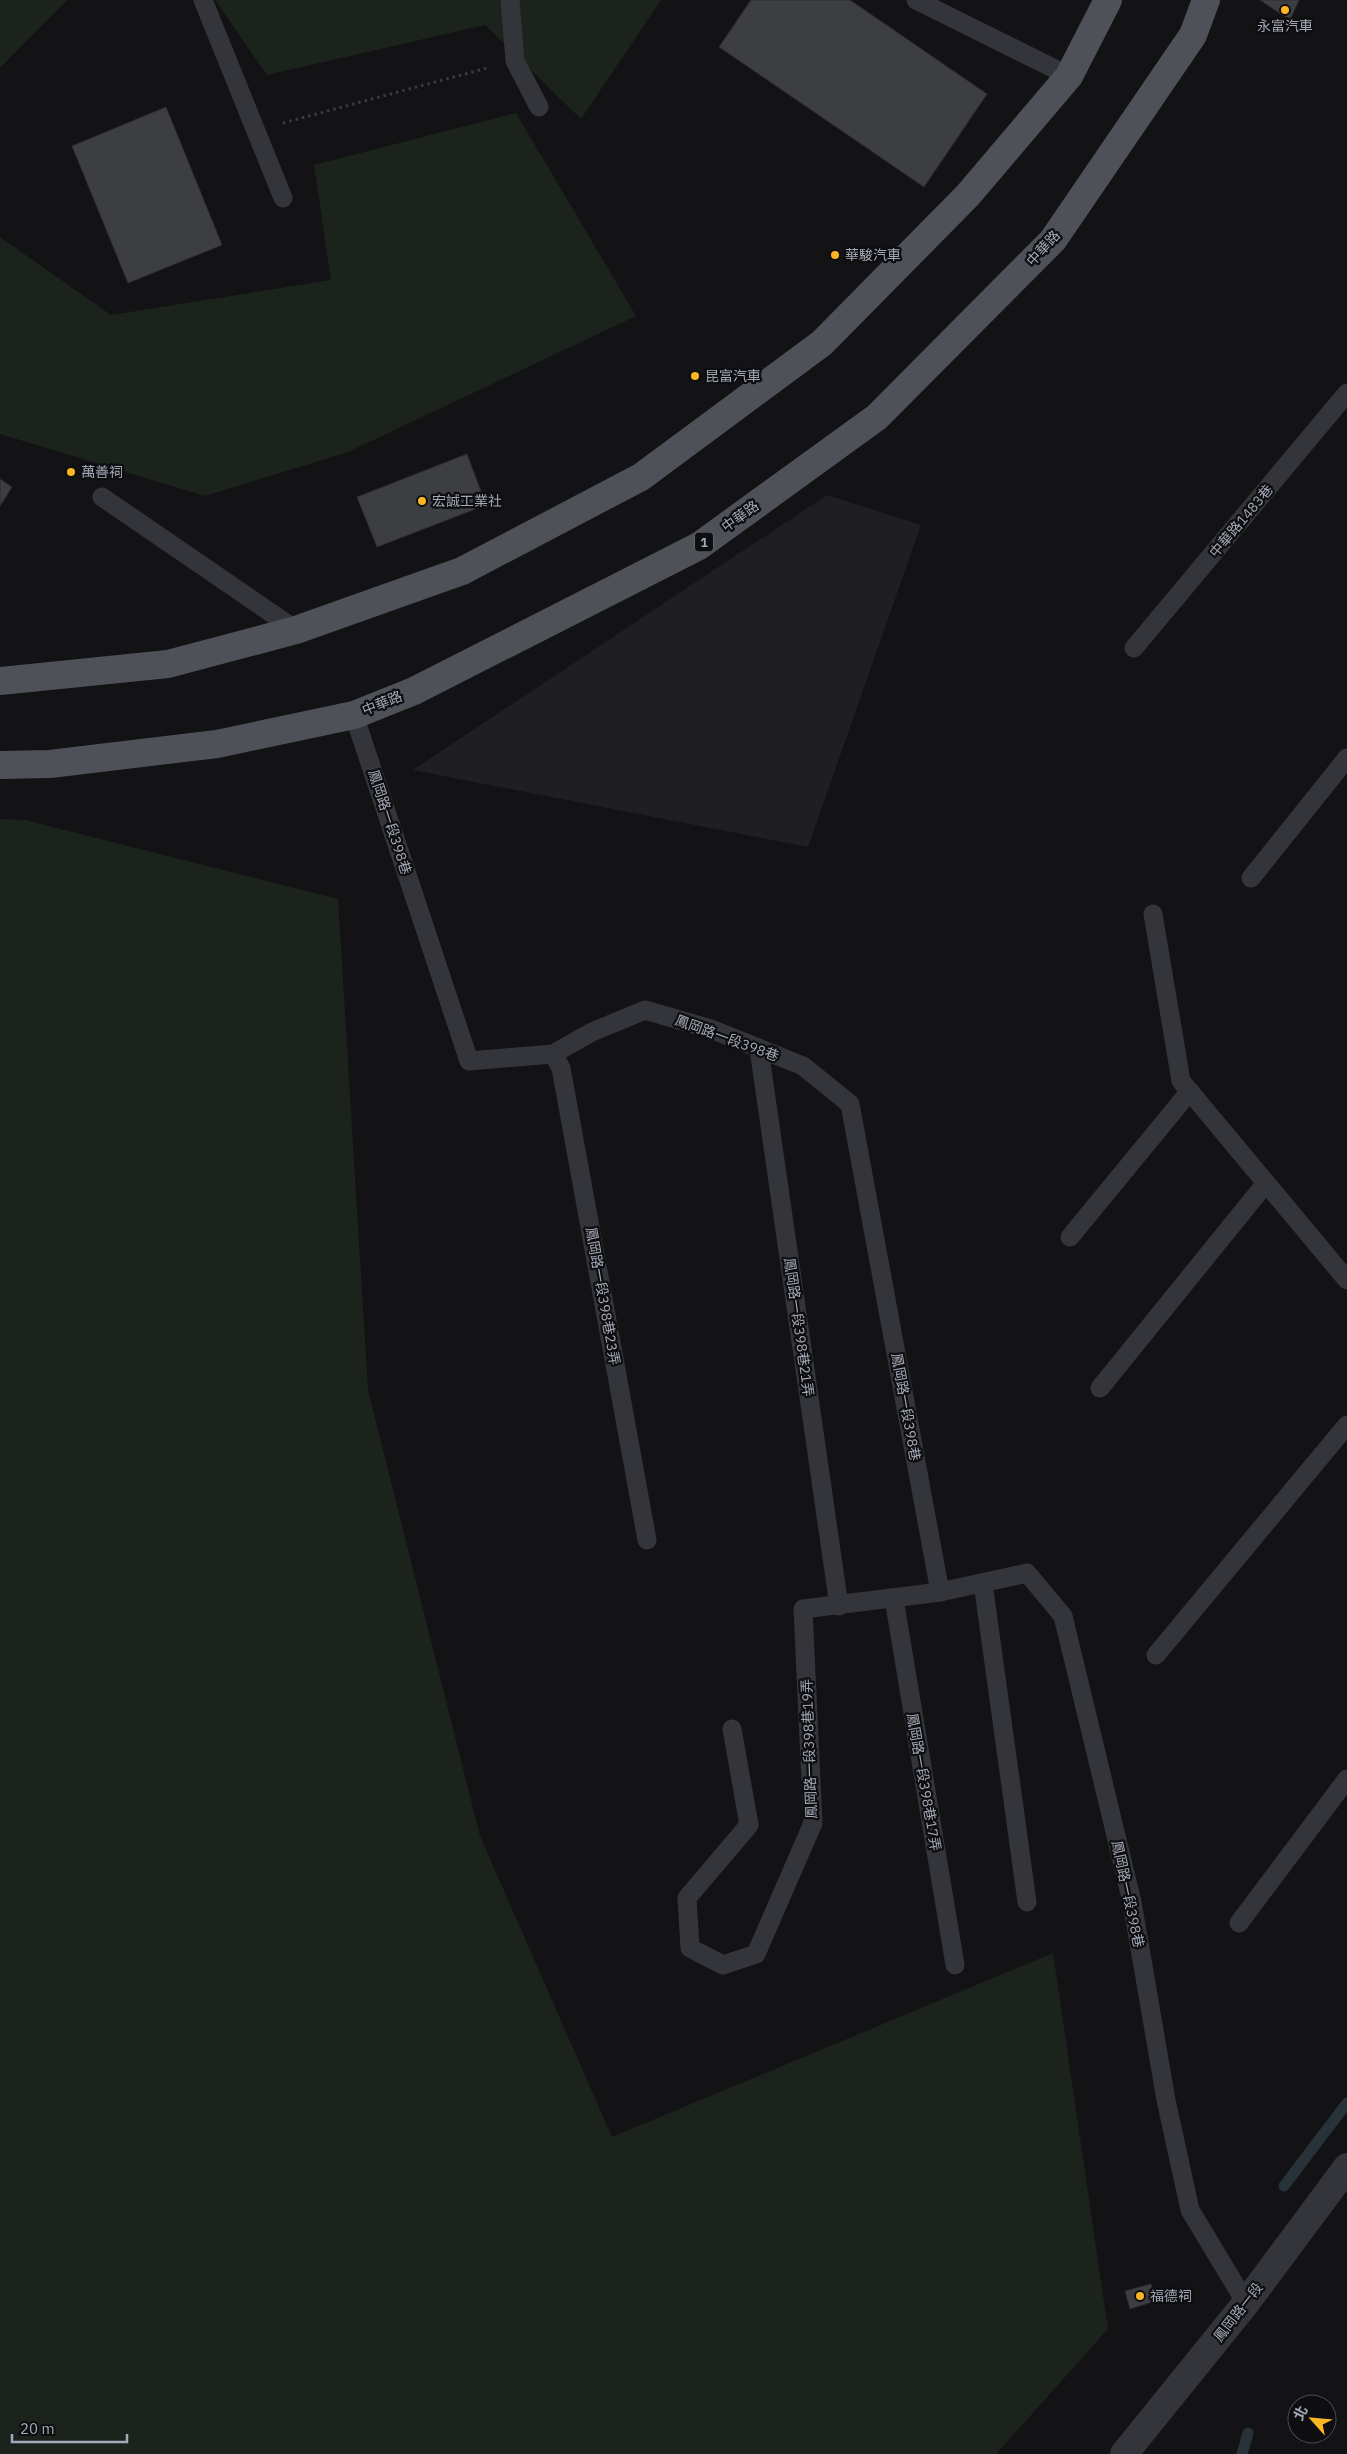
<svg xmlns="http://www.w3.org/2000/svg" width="1347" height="2454" font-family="'IBM Plex Sans','Noto Sans TC',sans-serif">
	<rect width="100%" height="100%" fill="#131315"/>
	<polygon fill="#1f1f22" points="827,495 921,525 808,847 413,770"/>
	<g fill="#1b231c">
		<polygon points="0,0 67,0 0,68"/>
		<polygon points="215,0 661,0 581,119 485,25 267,75"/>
		<polygon points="516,113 636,316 348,452 205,496 0,434 0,237 111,315 331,280 314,165"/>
		<polygon points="0,819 25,820 338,899 368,1390 480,1836 612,2137 1053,1953 1108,2329 996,2454 0,2454"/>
	</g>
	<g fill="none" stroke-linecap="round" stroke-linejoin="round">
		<g stroke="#283239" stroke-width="11">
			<polyline points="1284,2186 1347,2103"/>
			<polyline points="1242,2454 1248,2433"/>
		</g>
	</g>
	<g fill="#3c3e42" stroke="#2d2d31">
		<polygon points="751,0 850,0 987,94 924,187 719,47"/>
		<polygon points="1260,0 1299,0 1290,20"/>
		<polygon points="166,107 222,245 128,283 72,146"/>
		<polygon points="467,454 486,505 377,547 357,497"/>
		<polygon points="0,479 12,487 0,506"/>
		<polygon points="1151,2284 1155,2301 1130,2309 1125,2291"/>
	</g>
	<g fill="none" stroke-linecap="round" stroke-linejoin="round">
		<polyline stroke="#3a3c41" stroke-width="3" stroke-dasharray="2.5 4" stroke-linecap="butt" points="283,123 487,68"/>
		<g stroke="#34353a" stroke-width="19">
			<polyline points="203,0 283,198"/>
			<polyline points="510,0 515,61 539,107"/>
			<polyline points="916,0 1069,76"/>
			<polyline points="102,497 296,630"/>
			<polyline points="1134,648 1347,393"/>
			<polyline points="354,715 469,1061 553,1054 592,1032 645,1010 711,1029 803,1066 850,1104 940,1592"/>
			<polyline points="1251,878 1347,758"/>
			<polyline points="1153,914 1181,1081 1347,1280"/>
			<polyline points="759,1049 839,1606"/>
			<polyline points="553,1054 561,1068 647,1540"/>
			<polyline points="1070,1237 1190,1091"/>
			<polyline points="1100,1388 1266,1183"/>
			<polyline points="983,1583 1027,1902"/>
			<polyline points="894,1599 955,1965"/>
			<polyline points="1156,1655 1347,1425"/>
			<polyline points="732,1729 749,1825 687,1898 690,1948 723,1965 756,1954 813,1823 803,1609 940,1592 1027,1573 1063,1616 1132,1902 1166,2100 1190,2210 1246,2303"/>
			<polyline points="1239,1923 1347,1779"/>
		</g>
		<polyline stroke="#34353a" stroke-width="28" points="1124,2454 1246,2303 1347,2167"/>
		<g stroke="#4f5159" stroke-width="28">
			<polyline points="0,681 168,664 296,630 462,571 641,477 822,343 968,195 1069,76 1108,0"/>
			<polyline points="0,765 50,764 217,744 354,715 414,691 699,546 877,417 1053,240 1193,35 1206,0"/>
		</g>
	</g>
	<g fill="#fcb523" stroke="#0e0e10" stroke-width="2">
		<circle cx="1285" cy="10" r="5"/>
		<circle cx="835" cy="255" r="5"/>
		<circle cx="695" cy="376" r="5"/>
		<circle cx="71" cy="472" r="5"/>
		<circle cx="422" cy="501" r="5"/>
		<circle cx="1140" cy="2296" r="5"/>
	</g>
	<g text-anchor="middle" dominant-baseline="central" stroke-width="4.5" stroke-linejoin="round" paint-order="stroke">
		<rect fill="#0e0e10" stroke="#767a84" stroke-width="1" x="695" y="532.5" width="18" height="19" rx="4"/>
		<g font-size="12" font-weight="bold" fill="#a3a9b6">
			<text x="704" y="542">1</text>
		</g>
		<g font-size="14" fill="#a3a9b6" stroke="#0e0e10" text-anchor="start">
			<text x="1285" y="26" text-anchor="middle">永富汽車</text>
			<text x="845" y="255">華駿汽車</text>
			<text x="705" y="376">昆富汽車</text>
			<text x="81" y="472">萬善祠</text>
			<text x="432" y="501">宏誠工業社</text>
			<text x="1150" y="2296">福德祠</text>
		</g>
		<g font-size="14" fill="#a3a9b6" stroke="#0e0e10">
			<text transform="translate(1043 248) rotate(-48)">中華路</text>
			<text transform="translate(740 516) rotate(-36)">中華路</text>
			<text transform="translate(1241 521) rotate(-50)">中華路1483巷</text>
			<text transform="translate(382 703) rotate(-22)">中華路</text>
			<text transform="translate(390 822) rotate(72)">鳳岡路一段398巷</text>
			<text transform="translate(727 1038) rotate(20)">鳳岡路一段398巷</text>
			<text transform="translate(603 1296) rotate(80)">鳳岡路一段398巷23弄</text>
			<text transform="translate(799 1327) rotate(82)">鳳岡路一段398巷21弄</text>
			<text transform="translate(906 1407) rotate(80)">鳳岡路一段398巷</text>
			<text transform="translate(809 1749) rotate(-92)">鳳岡路一段398巷19弄</text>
			<text transform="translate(924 1782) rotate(80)">鳳岡路一段398巷17弄</text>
			<text transform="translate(1128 1894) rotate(78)">鳳岡路一段398巷</text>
			<text transform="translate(1238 2312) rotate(-52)">鳳岡路一段</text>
		</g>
	</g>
	<g transform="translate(1312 2419) rotate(297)"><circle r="24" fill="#0e0e10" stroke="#4a4c52"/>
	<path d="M0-4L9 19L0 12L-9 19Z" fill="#fcb523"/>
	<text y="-8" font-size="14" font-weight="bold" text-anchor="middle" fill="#a3a9b6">北</text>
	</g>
	<path d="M12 2434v8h115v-8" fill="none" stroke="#a3a9b6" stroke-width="2.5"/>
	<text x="20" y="2434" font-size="15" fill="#a3a9b6" stroke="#0e0e10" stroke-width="4" paint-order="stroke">20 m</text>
</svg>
